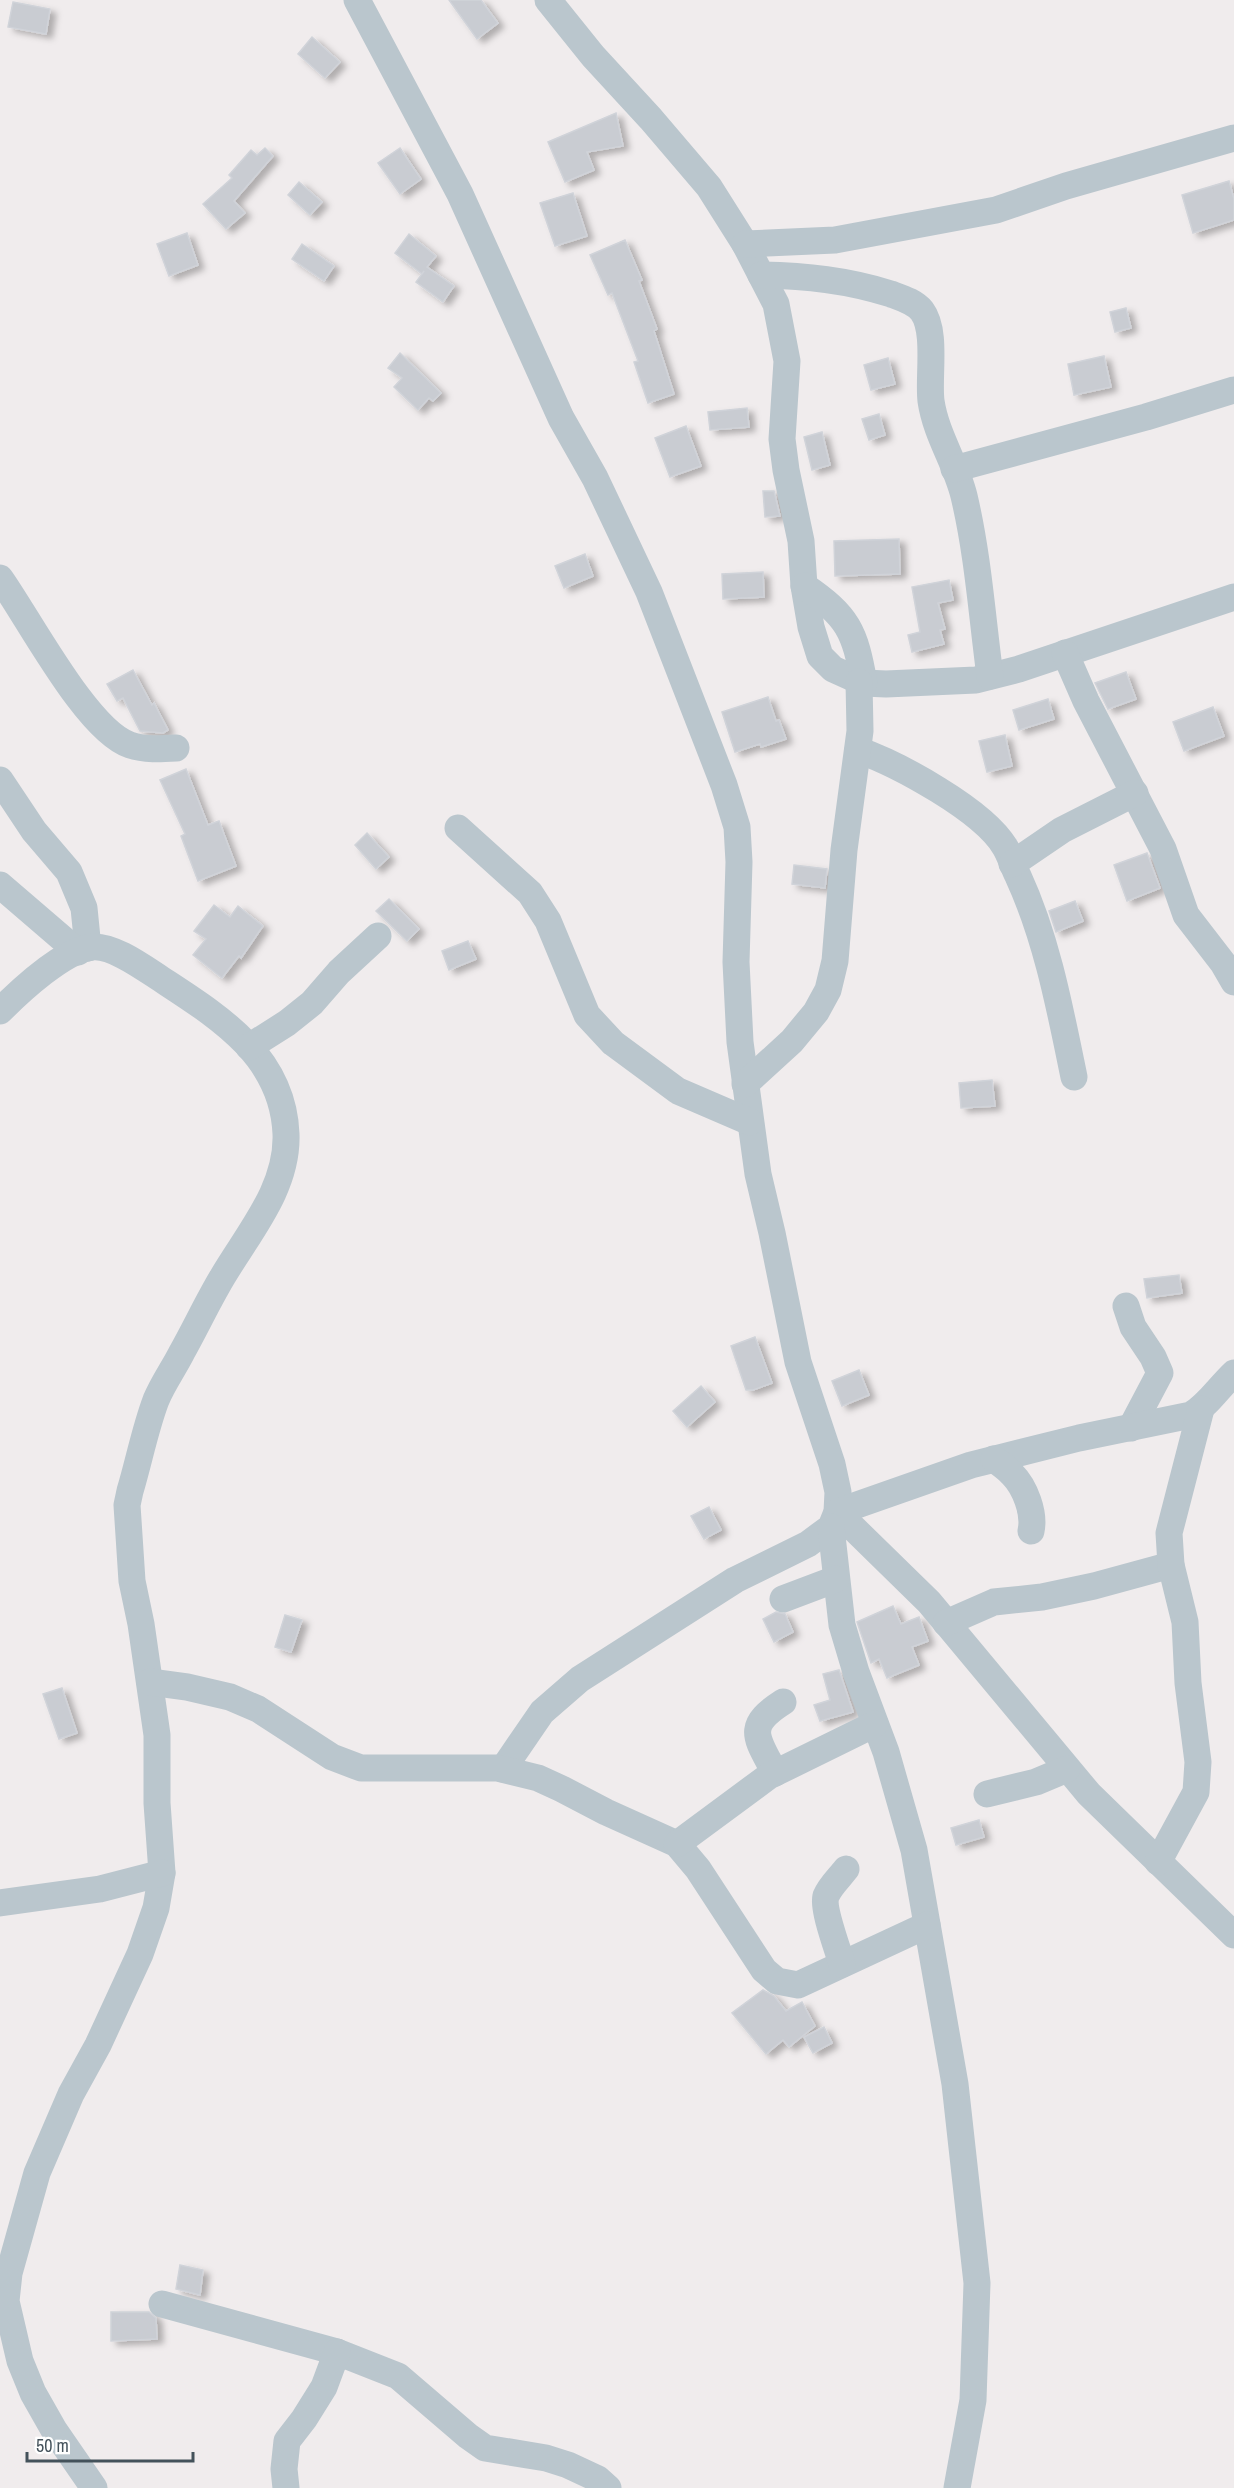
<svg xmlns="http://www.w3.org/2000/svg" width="1234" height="2488" font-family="'Archivo Narrow',sans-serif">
	<defs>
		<filter id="shadow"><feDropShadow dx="6" dy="4" stdDeviation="3" flood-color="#0004"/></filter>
	</defs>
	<rect width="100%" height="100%" fill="#f0eced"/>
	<g fill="#c9ccd2" stroke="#d0d3d9" stroke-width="1.5" filter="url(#shadow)">
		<polygon points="449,0 481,0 498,23 477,39"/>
		<polygon points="13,2 50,9 46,34 8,27"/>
		<polygon points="312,37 340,62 325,78 298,54"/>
		<polygon points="616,113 623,146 587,152 594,170 565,182 548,142"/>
		<polygon points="265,148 273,156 234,201 245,213 226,229 203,204 232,178 229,175 251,150 257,155"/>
		<polygon points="400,148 421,179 400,194 378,163"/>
		<polygon points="1229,181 1234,199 1234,220 1193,233 1182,195"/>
		<polygon points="299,182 322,202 310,215 288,195"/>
		<polygon points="573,193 587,236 555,246 540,203"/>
		<polygon points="187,233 198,265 169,276 157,244"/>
		<polygon points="409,234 436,256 427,267 454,286 443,302 416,282 424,271 422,274 395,253"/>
		<polygon points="625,240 642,280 639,281 657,329 654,331 674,394 648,403 634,362 638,361 612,293 608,295 590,255"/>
		<polygon points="302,244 334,266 324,281 292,259"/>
		<polygon points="1126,308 1131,328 1115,332 1110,312"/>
		<polygon points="400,353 441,393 433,401 429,398 418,410 394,387 402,378 388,368"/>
		<polygon points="1104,356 1111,387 1074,395 1068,364"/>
		<polygon points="888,358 895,384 871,390 864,365"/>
		<polygon points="747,408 749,427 710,430 708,412"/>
		<polygon points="879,414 885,435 869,440 862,419"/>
		<polygon points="686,426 701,466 670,477 655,438"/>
		<polygon points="822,432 830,465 812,470 804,437"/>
		<polygon points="763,491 774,491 780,516 765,517"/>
		<polygon points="899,539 900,574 835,576 834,541"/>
		<polygon points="585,554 593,576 564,588 555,566"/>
		<polygon points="763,572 764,597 723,599 722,574"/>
		<polygon points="949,580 953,600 938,603 945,629 940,630 944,644 912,652 908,635 920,632 912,587"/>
		<polygon points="133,670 152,705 154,703 168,730 163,733 140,731 123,698 117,701 107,684"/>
		<polygon points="1126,672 1136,699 1108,709 1095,683"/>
		<polygon points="768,697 776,721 779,720 786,739 761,747 760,744 735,752 722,712"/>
		<polygon points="1048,699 1054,719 1019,730 1013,710"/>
		<polygon points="1213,707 1224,736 1184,751 1173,722"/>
		<polygon points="1005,735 1012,766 987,772 979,741"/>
		<polygon points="186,769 208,825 219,821 236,866 198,881 181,836 185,834 160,780"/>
		<polygon points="367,833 389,857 376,869 355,845"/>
		<polygon points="1147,853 1160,888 1127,901 1114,865"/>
		<polygon points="794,865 827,869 825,888 792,884"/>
		<polygon points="389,899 419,929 407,941 376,911"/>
		<polygon points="1075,901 1083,921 1056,932 1049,911"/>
		<polygon points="214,905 230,917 238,906 263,926 241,958 239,956 222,978 193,955 206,939 194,931"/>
		<polygon points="468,941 476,959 449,970 442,951"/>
		<polygon points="992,1080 995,1106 961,1108 959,1083"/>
		<polygon points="1179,1275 1182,1293 1147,1298 1144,1279"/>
		<polygon points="755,1337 772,1383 753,1390 746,1390 731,1346"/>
		<polygon points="859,1370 869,1395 842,1406 832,1381"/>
		<polygon points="701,1386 715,1402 687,1427 673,1411"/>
		<polygon points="709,1507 721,1530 704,1539 691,1516"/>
		<polygon points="893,1606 901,1624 919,1617 928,1641 912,1647 919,1665 887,1678 879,1659 871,1663 857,1622"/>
		<polygon points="776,1612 785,1614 793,1632 774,1642 763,1619"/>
		<polygon points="285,1615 302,1620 291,1652 275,1647"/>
		<polygon points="839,1670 853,1712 820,1721 814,1705 830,1700 823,1674"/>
		<polygon points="62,1688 77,1733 59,1739 43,1694"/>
		<polygon points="979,1820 984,1837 956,1845 951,1828"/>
		<polygon points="763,1990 774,1996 786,2011 802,2002 815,2026 789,2047 783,2040 766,2054 732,2013"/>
		<polygon points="824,2027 832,2043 813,2053 804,2037"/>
		<polygon points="180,2265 203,2270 200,2295 176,2289"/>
		<polygon points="111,2312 149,2312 156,2318 157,2339 111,2341"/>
	</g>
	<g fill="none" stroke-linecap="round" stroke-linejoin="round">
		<g stroke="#bac6cd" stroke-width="27">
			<polyline points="357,0 460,194 561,418 595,478 649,592 724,785 737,827 739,862 736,962 740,1042 758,1174 772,1233 798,1362 832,1464 838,1492 837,1512 831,1527 808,1544 735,1580 580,1679 542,1712 503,1769"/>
			<polyline points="548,0 593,56 651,119 709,187 745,244 776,304 787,361 782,439 786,470 801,541 804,586 811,627 820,656 833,669 864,683 886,684 976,680 1019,669 1234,597"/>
			<polyline points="745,244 835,240 996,210 1066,186 1234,138"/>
			<path d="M761,275c45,1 86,5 130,19 11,4 24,8 31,17 15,20 6,66 9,90 5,34 25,62 33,95 14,59 18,120 26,180"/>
			<polyline points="954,469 1146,417 1234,390"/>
			<path d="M0,578c28,39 87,153 130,167 15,5 31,4 46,3"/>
			<path d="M804,586c44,30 51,45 60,97"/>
			<polyline points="1065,653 1086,701 1163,849 1186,915 1223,963 1234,982"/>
			<path d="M858,750c40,14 125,60 147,97 5,8 8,19 13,29 29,63 42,133 56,201"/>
			<polyline points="0,780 34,831 69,872 84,908 88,948"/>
			<polyline points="458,828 530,893 548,921 587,1015 613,1043 678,1091 750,1122"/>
			<polyline points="1012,864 1062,830 1135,793"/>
			<polyline points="0,885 78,952"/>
			<path d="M0,1011c20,-20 64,-61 92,-64 21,-2 52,21 69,32 58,38 122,77 125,155 2,54 -37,98 -63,142 -15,25 -27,51 -41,76 -8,16 -19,31 -26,48 -11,29 -17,61 -26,91l-3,14 5,76 9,43 16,111v68l5,70 -6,35 -16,46 -42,91 -27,49 -34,79 -28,100 -3,28 14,60 13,32 21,37 40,58"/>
			<polyline points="249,1047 287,1023 312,1003 339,972 378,936"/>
			<polyline points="745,1084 792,1041 816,1012 828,990 835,961 844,850 860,731 859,682"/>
			<polyline points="1126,1306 1133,1327 1153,1357 1160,1373 1131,1428"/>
			<path d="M1234,1373c-15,14 -26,32 -43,42l-112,23 -108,27 -134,47 92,90 160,192 145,141"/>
			<path d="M994,1459c5,4 13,9 18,15 13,13 23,39 19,57"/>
			<polyline points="831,1527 842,1625 856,1672 886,1752 914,1850 955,2084 977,2283 973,2400 957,2488"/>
			<polyline points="783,1599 836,1579"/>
			<polyline points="946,1623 994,1602 1042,1597 1094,1586 1171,1565"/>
			<polyline points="150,1682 187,1687 230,1697 258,1709 332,1757 361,1768 497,1768 538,1778 562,1789 606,1812 677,1844 698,1869 764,1970 777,1981 798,1985 927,1925"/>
			<path d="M775,1773c-18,-35 -31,-46 8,-71"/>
			<polyline points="987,1794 1036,1782 1067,1769"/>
			<polyline points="677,1844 769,1776 875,1724"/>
			<polyline points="1158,1862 1196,1792 1198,1762 1188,1683 1185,1622 1171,1565 1169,1533 1201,1409"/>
			<polyline points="0,1903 100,1889 162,1873"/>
			<path d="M842,1964c-4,-14 -20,-56 -16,-68 4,-10 14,-19 20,-27"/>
			<polyline points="162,2304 337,2352 398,2376 468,2436 485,2448 546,2458 568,2465 598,2479 608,2488"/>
			<polyline points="286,2488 284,2469 287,2441 304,2419 324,2387 337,2352"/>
		</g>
	</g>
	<path d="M27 2452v9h166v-9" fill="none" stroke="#44525b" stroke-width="3"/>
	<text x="36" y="2452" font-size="18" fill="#44525b" stroke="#ffffff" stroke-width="4.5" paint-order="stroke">50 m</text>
</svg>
